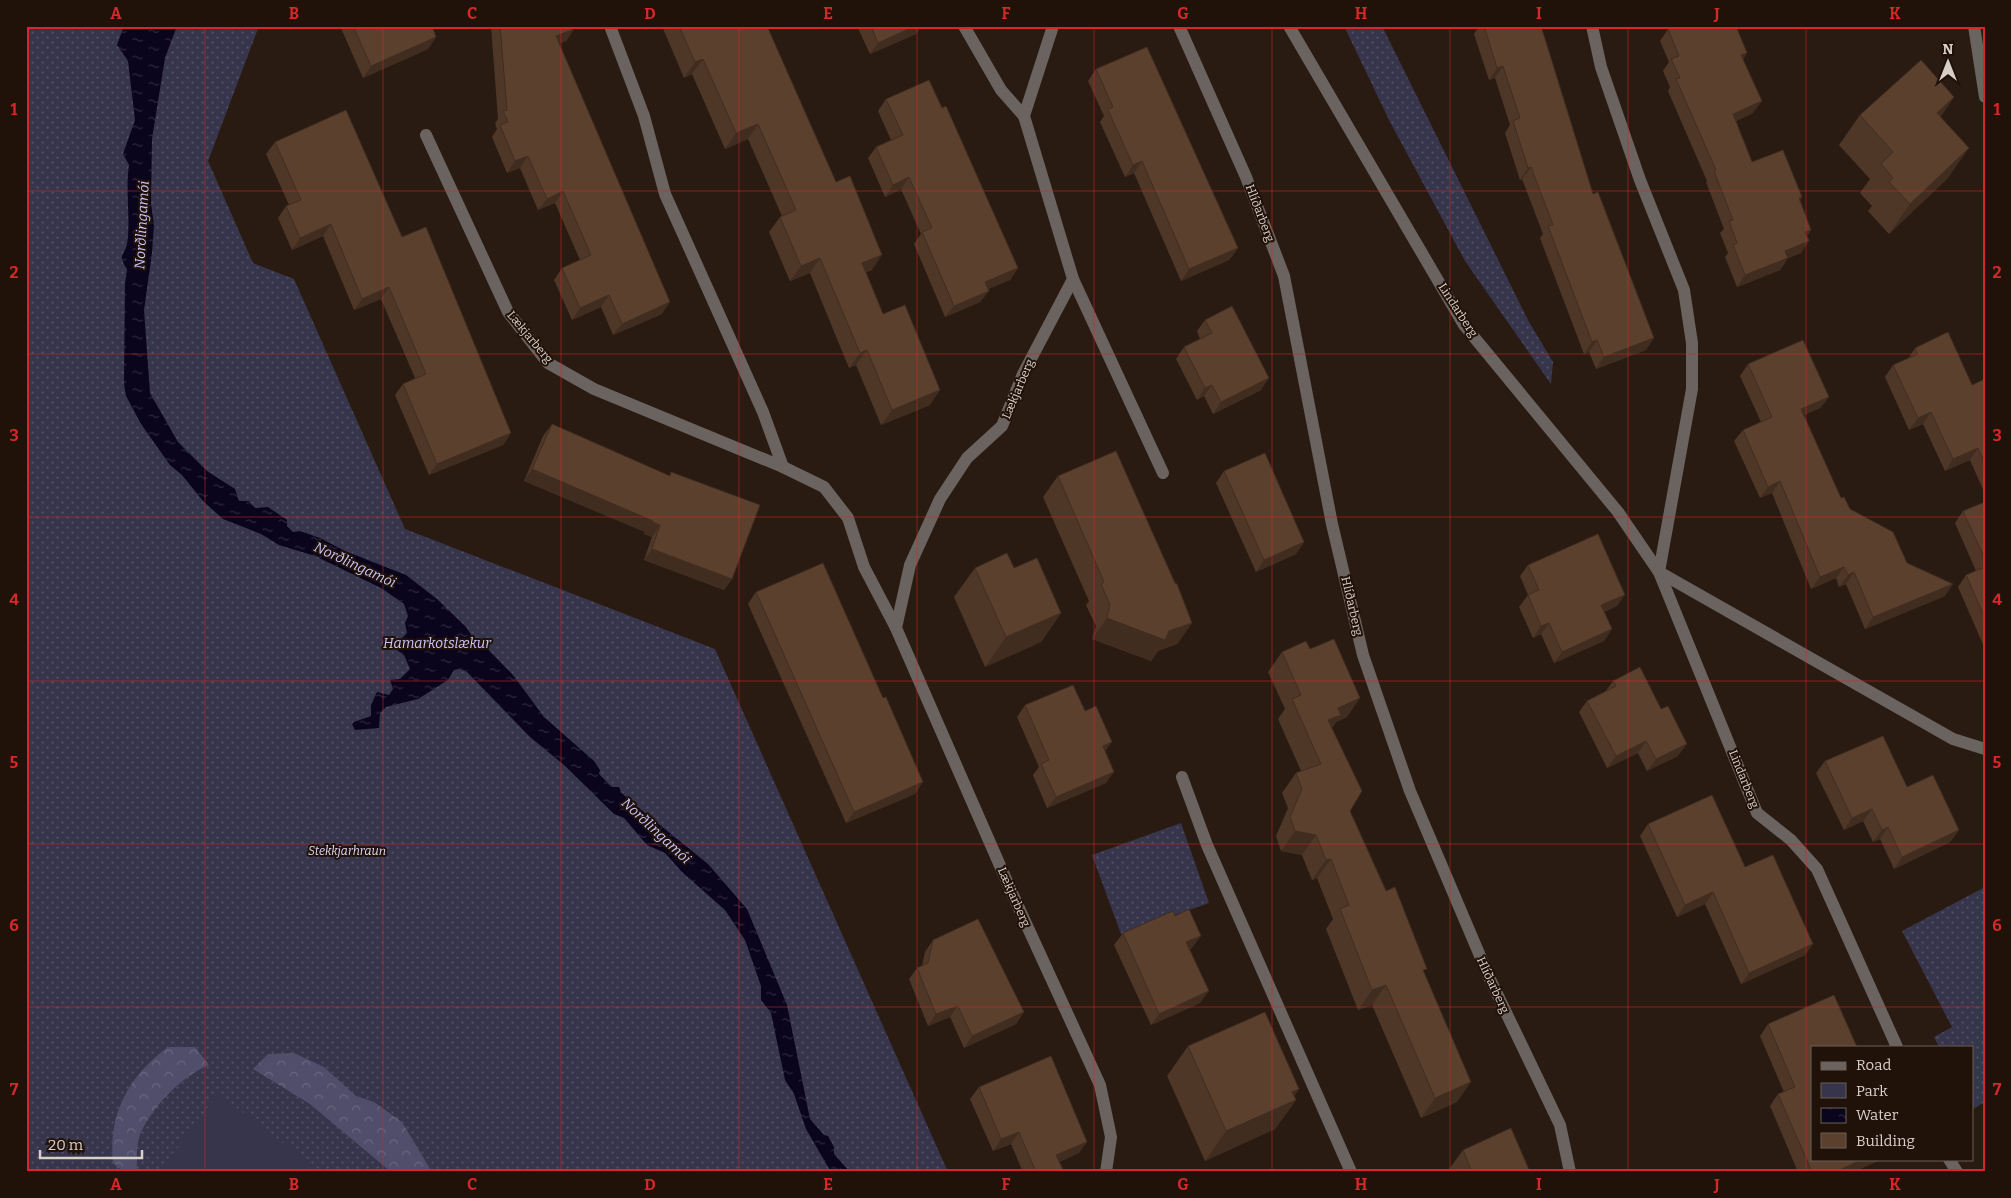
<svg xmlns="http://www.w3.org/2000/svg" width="2011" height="1198" font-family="Bitter,serif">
	<defs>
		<pattern id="green-dots" width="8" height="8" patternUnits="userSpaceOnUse" patternTransform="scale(1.25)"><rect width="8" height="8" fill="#37354b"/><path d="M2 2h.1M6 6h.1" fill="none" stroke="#535164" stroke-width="1.8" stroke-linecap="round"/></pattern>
		<pattern id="forest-crowns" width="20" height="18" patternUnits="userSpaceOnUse" patternTransform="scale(1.25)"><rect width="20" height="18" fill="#514e6b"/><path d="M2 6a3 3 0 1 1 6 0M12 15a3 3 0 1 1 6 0" fill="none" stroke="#69667f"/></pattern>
		<pattern id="water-ripples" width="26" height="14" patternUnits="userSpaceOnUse" patternTransform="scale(1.25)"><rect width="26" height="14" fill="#0a051c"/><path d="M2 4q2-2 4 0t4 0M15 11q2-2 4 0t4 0" fill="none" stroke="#2d283c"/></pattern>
	</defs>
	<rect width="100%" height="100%" fill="#291b12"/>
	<g fill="url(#green-dots)">
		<polygon points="26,26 259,26 208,161 253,263 294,279 405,529 715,649 948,1172 26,1172"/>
		<polygon points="1344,26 1382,26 1529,322 1553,362 1551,384 1465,261 1390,122"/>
		<polygon points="1181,823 1209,903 1121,934 1092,855"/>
		<polygon points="1985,887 1985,1102 1973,1109 1972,1047 1939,1047 1934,1037 1952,1027 1902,931"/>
	</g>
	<g fill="url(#forest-crowns)">
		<path d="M168,1047h27l14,18c-27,11 -55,40 -68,67 -5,10 -4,27 -4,38h-15l-9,-7c-5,-50 16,-87 55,-116z"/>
		<polygon points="294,1053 324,1067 356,1096 374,1102 402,1122 432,1172 391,1172 310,1104 253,1069 268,1054"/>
	</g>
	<polygon fill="#37354b" points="218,1094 322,1172 159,1172"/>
	<path fill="url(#water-ripples)" d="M124,26h53l-12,32 -13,81 -1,64 3,22 -2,28 -8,57 6,83 28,49 29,29 28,18 4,12h10l6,7 13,-1 19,13v6l6,6 7,-1 20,7 25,13 61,24 31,24 29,28 8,12h4l35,36 31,42 50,44 6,9 -1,4 13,13h7l2,5 7,7 80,65 39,45 40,96 23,114 14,16 4,1 6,11v7l16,18h-19l-25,-43 -12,-35 -9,-14 -14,-67 -10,-13v-14l-16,-46 -20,-30 -43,-38 -17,-19 -18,-8 -23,-27 -10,-4 -50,-49 -34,-28 -63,-65 -8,-3 -5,1 -6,10 -30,19 -32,8 -6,6 -1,15 -24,2 -3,-6 2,-2 17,-6v-11l6,-13 12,3 4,-6 -3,-9 10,-1 10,-10 -6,-14 -7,-5v-7l10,-10 -2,-10 3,-7 -4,-12 -23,-16 -66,-32 -36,-11 -18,-11 -38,-15 -20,-18 -21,-26 -12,-10 -29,-41 -15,-28 -2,-12 1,-100 2,-15c-10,-15 -3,-12 0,-25 4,-26 -2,-53 2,-79l-6,-11 12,-34 -7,-59 -11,-16z"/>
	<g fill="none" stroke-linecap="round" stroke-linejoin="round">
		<g stroke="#6b635f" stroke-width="12">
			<polyline points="610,26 644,116 665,194 763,412 783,467"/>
			<polyline points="964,26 1001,90 1024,116"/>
			<polyline points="1053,26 1024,116 1073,279 1023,374 1002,426 967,458 940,499 910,565 896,628 1012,893 1100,1085 1111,1137 1106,1172"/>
			<polyline points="1179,26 1246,177 1284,276 1332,524 1363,655 1410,791 1489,977 1560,1125 1570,1172"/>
			<polyline points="1289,26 1464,325 1618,512 1659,572 1953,739 1985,749"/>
			<polyline points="1592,26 1601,67 1640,180 1684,290 1692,343 1692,389 1659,572 1757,813 1791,840 1817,869 1897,1047"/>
			<polyline points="1974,26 1985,97"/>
			<polyline points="426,135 508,312 548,363 594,389 783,467 824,487 848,518 864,567 896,628"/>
			<polyline points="1073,279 1163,473"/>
			<polyline points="1182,777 1207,845 1351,1172"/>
			<polyline points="1949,1159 1957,1172"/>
		</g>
	</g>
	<g fill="#4f3728">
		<polygon points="340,26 432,26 436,37 428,49 363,78"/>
		<polygon points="491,26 573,26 574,29 566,41 559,43 662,314 613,335 601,307 572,320 554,280 562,268 580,260 555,203 538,210 520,168 507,173 492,137 497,129 495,123 498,119"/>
		<polygon points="662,26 769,26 768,28 872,270 866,272 883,314 930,405 881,425 856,365 849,368 810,273 790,281 769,232 780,217 782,216 748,139 725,149 692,74 684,78"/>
		<polygon points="857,26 921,26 916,34 870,54"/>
		<polygon points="1479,26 1541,26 1593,194 1646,350 1596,369 1589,352 1584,354 1540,238 1543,234 1522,179 1520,180 1505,133 1510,125 1495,78 1489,80 1474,34"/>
		<polygon points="1668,29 1747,53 1743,59 1753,113 1736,121 1752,162 1802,197 1800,200 1811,230 1807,236 1801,253 1788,258 1780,270 1737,287 1725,257 1728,253 1720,233 1724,229 1706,182 1707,181 1668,91 1670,87 1663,71 1669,62 1660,41"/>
		<polygon points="1096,69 1238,248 1229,260 1181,281 1134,173 1125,177 1100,122 1104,116 1088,81"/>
		<polygon points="1954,97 1940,117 1948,178 1889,234 1868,211 1872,206 1860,193 1870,179 1839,145 1860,115"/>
		<polygon points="886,99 1018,268 1010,280 988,289 989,291 980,302 945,317 914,244 921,234 901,189 885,197 868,158 876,147 891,140 878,111"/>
		<polygon points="275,142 402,237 511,433 503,445 429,475 395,395 403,384 415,378 381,299 354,310 323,236 292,250 278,218 286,206 289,205 266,154"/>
		<polygon points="1205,320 1261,390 1213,414 1204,396 1197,400 1176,359 1184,347 1200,339 1197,331"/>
		<polygon points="1915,348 1972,385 1985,379 1985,494 1970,460 1945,471 1923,424 1909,430 1885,377 1893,365 1908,359"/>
		<polygon points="1748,364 1829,397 1820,408 1804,415 1841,498 1850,509 1907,563 1945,596 1865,629 1846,584 1839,587 1836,578 1811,589 1772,493 1760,498 1734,441 1743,430 1761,422 1740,376"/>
		<polygon points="552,424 669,476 671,472 732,579 724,590 644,560 652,537 644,534 645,532 524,481 543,436"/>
		<polygon points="1224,471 1304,542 1296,554 1256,572 1216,483"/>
		<polygon points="1058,476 1192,623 1177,644 1158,651 1151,661 1092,639 1096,626 1086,605 1089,601 1043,497"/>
		<polygon points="1985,502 1985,649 1958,587 1966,575 1976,571 1955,523 1963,511"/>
		<polygon points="1528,565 1617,606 1604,612 1612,629 1604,641 1554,663 1541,634 1533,638 1519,607 1528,595 1520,576"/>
		<polygon points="975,568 1061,613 1041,642 985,667 954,597"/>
		<polygon points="756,592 915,794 846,823 748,604"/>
		<polygon points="1310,649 1347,717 1336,722 1332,728 1350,811 1424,973 1457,1102 1421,1118 1372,1005 1358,1010 1326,929 1333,919 1317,878 1312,880 1302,855 1281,851 1276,836 1288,808 1282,793 1296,773 1301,771 1278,719 1285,709 1268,672 1282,652"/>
		<polygon points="1613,681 1678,756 1647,771 1638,753 1607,768 1579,712 1587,701 1605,692"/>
		<polygon points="1025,705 1085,711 1106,783 1047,808 1033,775 1039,767 1017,717"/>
		<polygon points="1825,761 1907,787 1959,830 1950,842 1894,869 1880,839 1873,842 1863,821 1844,830 1816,773"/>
		<polygon points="1648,824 1805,955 1741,984 1705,904 1677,917 1640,836"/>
		<polygon points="1175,916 1192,948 1190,949 1200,1003 1151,1025 1114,945 1123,933"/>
		<polygon points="933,940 1024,1012 1016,1024 964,1048 950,1017 928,1026 909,979 917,968 922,966 925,952"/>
		<polygon points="1768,1024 1857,1047 1812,1159 1879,1159 1878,1161 1853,1172 1798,1172 1770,1106 1778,1094 1784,1092 1760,1036"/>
		<polygon points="1188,1046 1299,1089 1294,1096 1296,1100 1275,1129 1205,1161 1167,1076"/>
		<polygon points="979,1087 1079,1153 1059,1162 1064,1172 1023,1172 1011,1144 993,1151 970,1099"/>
		<polygon points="1463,1150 1530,1172 1447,1172"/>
	</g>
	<g fill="#402d20">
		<polygon points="915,26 921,26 916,34 870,54 878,43"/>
		<polygon points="574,29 566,41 548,48 556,36"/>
		<polygon points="436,37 428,49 363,78 371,66"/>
		<polygon points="1747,53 1739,65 1741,55"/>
		<polygon points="703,59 692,74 684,78 695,62"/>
		<polygon points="1503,66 1495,78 1489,80 1497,68"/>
		<polygon points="1954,97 1934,127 1937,113"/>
		<polygon points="1762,101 1753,113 1725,125 1733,114"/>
		<polygon points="758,124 748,139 725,149 736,133"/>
		<polygon points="1969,148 1948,178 1889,234 1910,204"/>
		<polygon points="528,156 520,168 507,173 515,161"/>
		<polygon points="1142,161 1134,173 1125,177 1133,165"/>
		<polygon points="1531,167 1522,179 1520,180 1528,168"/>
		<polygon points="909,177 901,189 885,197 893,185"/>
		<polygon points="563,191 555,203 538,210 547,199"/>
		<polygon points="331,224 323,236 292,250 300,238"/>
		<polygon points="1811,230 1803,242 1805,232"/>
		<polygon points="1809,241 1801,253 1777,263 1785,251"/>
		<polygon points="1238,248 1229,260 1181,281 1189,269"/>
		<polygon points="882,255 872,270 852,278 862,263"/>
		<polygon points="820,258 810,273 790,281 801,266"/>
		<polygon points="1788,258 1780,270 1737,287 1745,275"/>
		<polygon points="1018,268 1010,280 977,294 985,282"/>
		<polygon points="389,287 381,299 354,310 362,299"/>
		<polygon points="989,291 980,302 945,317 954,306"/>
		<polygon points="609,295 601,307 572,320 580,308"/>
		<polygon points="670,302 662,314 613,335 622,324"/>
		<polygon points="1654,338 1646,350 1596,369 1604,357"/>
		<polygon points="1597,340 1589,352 1584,354 1592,342"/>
		<polygon points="867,350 856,365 849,368 860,353"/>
		<polygon points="1269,378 1261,390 1213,414 1221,402"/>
		<polygon points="1212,385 1204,396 1197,400 1205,388"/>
		<polygon points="940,390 930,405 881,425 892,410"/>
		<polygon points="1829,397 1820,408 1793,420 1801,409"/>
		<polygon points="1931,412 1923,424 1909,430 1918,418"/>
		<polygon points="511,433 503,445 429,475 437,464"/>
		<polygon points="1978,448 1970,460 1945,471 1953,459"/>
		<polygon points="532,469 653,521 645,532 524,481"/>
		<polygon points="1780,481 1772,493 1760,498 1768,487"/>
		<polygon points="652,522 660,525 652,537 644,534"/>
		<polygon points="1304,542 1296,554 1256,572 1264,560"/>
		<polygon points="652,549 732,579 724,590 644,560"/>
		<polygon points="1844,567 1836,578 1811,589 1820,577"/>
		<polygon points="1854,572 1846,584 1839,587 1848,575"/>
		<polygon points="1953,584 1945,596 1865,629 1873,617"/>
		<polygon points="1625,595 1617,606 1593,616 1601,605"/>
		<polygon points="1061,613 1041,642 985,667 1006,637"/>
		<polygon points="1107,618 1169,631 1192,623 1177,644 1158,651 1151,661 1092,639"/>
		<polygon points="1549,623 1541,634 1533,638 1541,626"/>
		<polygon points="1612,629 1604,641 1554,663 1562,652"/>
		<polygon points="1360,698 1347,717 1336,722 1327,734 1315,740 1338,708"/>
		<polygon points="1646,741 1638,753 1607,768 1616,756"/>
		<polygon points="1112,742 1103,754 1103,746"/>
		<polygon points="1687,744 1678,756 1647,771 1656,759"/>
		<polygon points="1114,772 1106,783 1047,808 1056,797"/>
		<polygon points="923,782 915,794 846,823 854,812"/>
		<polygon points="1872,809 1863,821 1844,830 1852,818"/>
		<polygon points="1888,827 1880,839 1873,842 1882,830"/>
		<polygon points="1959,830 1950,842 1894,869 1902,857"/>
		<polygon points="1295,831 1316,835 1302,855 1281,851"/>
		<polygon points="1331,859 1317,878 1312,880 1326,860"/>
		<polygon points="1713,892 1705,904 1677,917 1685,905"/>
		<polygon points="1201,936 1192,948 1178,954 1186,942"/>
		<polygon points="1813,944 1805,955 1741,984 1749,973"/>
		<polygon points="1386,985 1372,1005 1358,1010 1372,990"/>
		<polygon points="1209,991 1200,1003 1151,1025 1159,1014"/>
		<polygon points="958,1006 950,1017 928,1026 936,1014"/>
		<polygon points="1024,1012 1016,1024 964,1048 972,1036"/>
		<polygon points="1471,1082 1457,1102 1421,1118 1435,1098"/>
		<polygon points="1299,1089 1289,1103 1296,1100 1275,1129 1205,1161 1226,1131 1292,1092"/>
		<polygon points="1019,1132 1011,1144 993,1151 1001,1139"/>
		<polygon points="1087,1142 1079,1153 1048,1166 1056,1155"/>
		<polygon points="1863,1159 1879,1159 1878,1161 1853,1172 1835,1172"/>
	</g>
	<g fill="#5c402e" stroke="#402d20">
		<polygon points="353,26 432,26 436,37 371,66"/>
		<polygon points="500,26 573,26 574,29 556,36 670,302 622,324 609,295 580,308 562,268 591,255 563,191 547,199 528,156 515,161 500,125 508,122 503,111 507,110"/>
		<polygon points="679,26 767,26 836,182 850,176 882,255 862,263 883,314 905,305 940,390 892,410 867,350 860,353 820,258 801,266 780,217 796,210 758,124 736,133 703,59 695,62"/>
		<polygon points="871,26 915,26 878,43"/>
		<polygon points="1484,26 1541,26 1593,194 1598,192 1654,338 1604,357 1597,340 1592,342 1548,226 1553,225 1531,167 1528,168 1513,121 1520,118 1503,66 1497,68"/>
		<polygon points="1674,26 1736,26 1747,53 1741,55 1762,101 1733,114 1752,162 1783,150 1802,197 1799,198 1811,230 1805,232 1809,241 1785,251 1788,258 1745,275 1733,245 1737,243 1729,221 1733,220 1714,171 1716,170 1676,79 1680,78 1671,59 1679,56 1668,29"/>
		<polygon points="1147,47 1238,248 1189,269 1142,161 1133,165 1108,110 1113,107 1096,69"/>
		<polygon points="1921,60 1954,97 1937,113 1969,148 1910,204 1889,182 1893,178 1881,164 1893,152 1860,115"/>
		<polygon points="929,80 942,108 946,106 1018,268 985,282 989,291 954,306 922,232 932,228 909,177 893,185 876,147 903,135 886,99"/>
		<polygon points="346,110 402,237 426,227 511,433 437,464 403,384 426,374 389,287 362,299 331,224 300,238 286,206 301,200 275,142"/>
		<polygon points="1232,306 1269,378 1221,402 1212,385 1205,388 1184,347 1212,333 1205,320"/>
		<polygon points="1948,332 1972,385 1985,379 1985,464 1978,448 1953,459 1931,412 1918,418 1893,365 1918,354 1915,348"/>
		<polygon points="1803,340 1829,397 1801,409 1841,498 1844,497 1850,509 1893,532 1907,563 1953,584 1873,617 1854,572 1848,575 1844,567 1820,577 1780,481 1768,487 1743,430 1772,417 1748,364"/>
		<polygon points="552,424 670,476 671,472 760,505 732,579 652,549 660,525 652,522 653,521 532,469"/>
		<polygon points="1116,451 1175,583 1177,584 1192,623 1169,631 1165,640 1107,618 1110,605 1101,584 1104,582 1058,476"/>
		<polygon points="1265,453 1304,542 1264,560 1224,471"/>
		<polygon points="1985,502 1985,559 1963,511"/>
		<polygon points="1598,534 1625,595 1601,605 1612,629 1562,652 1549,623 1541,626 1528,595 1539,590 1528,565"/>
		<polygon points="1007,553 1014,568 1037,558 1061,613 1006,637 975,568"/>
		<polygon points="823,563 883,698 886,697 923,782 854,812 756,592"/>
		<polygon points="1985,567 1985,618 1966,575"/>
		<polygon points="1334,639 1360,698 1338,708 1341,715 1328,720 1362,791 1350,811 1386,891 1395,887 1427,969 1423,970 1471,1082 1435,1098 1386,985 1372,990 1340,909 1349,905 1331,859 1326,860 1316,835 1295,831 1290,817 1302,789 1296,773 1321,764 1292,699 1301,695 1282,652 1306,641 1310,649"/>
		<polygon points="1640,667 1661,709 1668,706 1687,744 1656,759 1646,741 1616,756 1587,701 1616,686 1613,681"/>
		<polygon points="1073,685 1085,711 1096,706 1112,742 1103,746 1114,772 1056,797 1041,764 1049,760 1025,705"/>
		<polygon points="1883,736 1907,787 1933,775 1959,830 1902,857 1888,827 1882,830 1872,809 1852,818 1825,761"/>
		<polygon points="1712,795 1745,867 1773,855 1813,944 1749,973 1713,892 1685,905 1648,824"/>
		<polygon points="1189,909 1201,936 1186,942 1209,991 1159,1014 1123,933 1173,911 1175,916"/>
		<polygon points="978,919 1024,1012 972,1036 958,1006 936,1014 917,968 928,963 933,940"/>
		<polygon points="1834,995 1857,1047 1812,1047 1812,1159 1863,1159 1835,1172 1812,1172 1778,1094 1795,1087 1768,1024"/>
		<polygon points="1265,1012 1299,1089 1292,1092 1296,1100 1226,1131 1188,1046"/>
		<polygon points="1051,1056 1087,1142 1056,1155 1064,1172 1036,1172 1019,1132 1001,1139 979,1087"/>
		<polygon points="1511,1128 1530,1172 1472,1172 1463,1150"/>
		<polygon points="1310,1169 1311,1172 1303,1172"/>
	</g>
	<path fill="none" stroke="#d62828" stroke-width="1" stroke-opacity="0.55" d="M205,26v1146M383,26v1146M561,26v1146M739,26v1146M917,26v1146M1094,26v1146M1272,26v1146M1450,26v1146M1628,26v1146M1806,26v1146M26,191h1959M26,354h1959M26,517h1959M26,681h1959M26,844h1959M26,1007h1959"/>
	<g text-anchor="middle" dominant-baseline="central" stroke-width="4" stroke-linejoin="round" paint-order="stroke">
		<g font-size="12" fill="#d9cfc9" stroke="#201209">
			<text transform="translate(1260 213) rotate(69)">Hlíðarberg</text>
			<text transform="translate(1458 310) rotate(57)">Lindarberg</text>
			<text transform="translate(530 337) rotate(50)">Lækjarberg</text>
			<text transform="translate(1018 389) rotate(-67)">Lækjarberg</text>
			<text transform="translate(1352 606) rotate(77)">Hlíðarberg</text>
			<text transform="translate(1744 779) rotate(68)">Lindarberg</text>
			<text transform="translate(1014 897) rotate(66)">Lækjarberg</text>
			<text transform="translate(1493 985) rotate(65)">Hlíðarberg</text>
		</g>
		<g font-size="12" font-style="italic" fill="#dfdcff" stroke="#201209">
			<text x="347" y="851">Stekkjarhraun</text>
		</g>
		<g font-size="14" font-style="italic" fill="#ccc6ff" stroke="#201209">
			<text transform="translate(142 225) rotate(-87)">Norðlingamói</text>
			<text transform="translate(355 565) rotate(25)">Norðlingamói</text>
			<text x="437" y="643">Hamarkotslækur</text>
			<text transform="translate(656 831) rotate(43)">Norðlingamói</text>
		</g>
	</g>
	<rect width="2011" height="1198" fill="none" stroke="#201209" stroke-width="55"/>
	<rect x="1811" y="1046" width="162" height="115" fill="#201209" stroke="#6a5e56"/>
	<rect x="1821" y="1062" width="25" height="8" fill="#6b635f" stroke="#6a5e56"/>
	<text x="1856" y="1070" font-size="15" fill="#d9cfc9">Road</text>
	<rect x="1821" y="1083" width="25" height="15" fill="#37354b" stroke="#6a5e56"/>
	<text x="1856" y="1096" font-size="15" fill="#d9cfc9">Park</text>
	<rect x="1821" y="1108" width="25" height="15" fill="url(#water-ripples)" stroke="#6a5e56"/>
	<text x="1856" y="1120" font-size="15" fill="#d9cfc9">Water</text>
	<rect x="1821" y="1133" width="25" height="15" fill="#5c402e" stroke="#6a5e56"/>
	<text x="1856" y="1146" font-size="15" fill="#d9cfc9">Building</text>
	<g transform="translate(1948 62)" stroke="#201209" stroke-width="4" paint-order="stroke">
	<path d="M0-4L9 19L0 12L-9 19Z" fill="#d9cfc9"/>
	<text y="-8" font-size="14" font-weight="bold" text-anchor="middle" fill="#d9cfc9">N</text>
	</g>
	<path d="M40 1150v8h102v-8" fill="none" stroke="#d9cfc9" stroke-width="2.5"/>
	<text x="48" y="1150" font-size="15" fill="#d9cfc9" stroke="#201209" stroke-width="4" paint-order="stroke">20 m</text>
	<rect x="28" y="28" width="1956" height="1142" fill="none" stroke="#d62828" stroke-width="2"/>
	<g font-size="16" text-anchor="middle" font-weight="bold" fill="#d62828">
		<text x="116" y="19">A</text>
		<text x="294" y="19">B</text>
		<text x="472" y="19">C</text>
		<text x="650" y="19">D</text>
		<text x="828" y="19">E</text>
		<text x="1006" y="19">F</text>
		<text x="1183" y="19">G</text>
		<text x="1361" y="19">H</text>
		<text x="1539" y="19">I</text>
		<text x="1717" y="19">J</text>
		<text x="1895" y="19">K</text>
		<text x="14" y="115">1</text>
		<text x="1997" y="115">1</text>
		<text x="14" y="278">2</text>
		<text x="1997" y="278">2</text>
		<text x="14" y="441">3</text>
		<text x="1997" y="441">3</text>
		<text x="14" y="605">4</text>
		<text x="1997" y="605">4</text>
		<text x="14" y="768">5</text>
		<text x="1997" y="768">5</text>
		<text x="14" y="931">6</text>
		<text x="1997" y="931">6</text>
		<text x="14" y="1095">7</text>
		<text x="1997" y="1095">7</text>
		<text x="116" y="1190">A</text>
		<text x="294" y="1190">B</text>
		<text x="472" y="1190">C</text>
		<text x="650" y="1190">D</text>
		<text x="828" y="1190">E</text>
		<text x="1006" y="1190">F</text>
		<text x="1183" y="1190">G</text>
		<text x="1361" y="1190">H</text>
		<text x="1539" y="1190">I</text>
		<text x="1717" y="1190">J</text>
		<text x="1895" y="1190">K</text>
	</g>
</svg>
